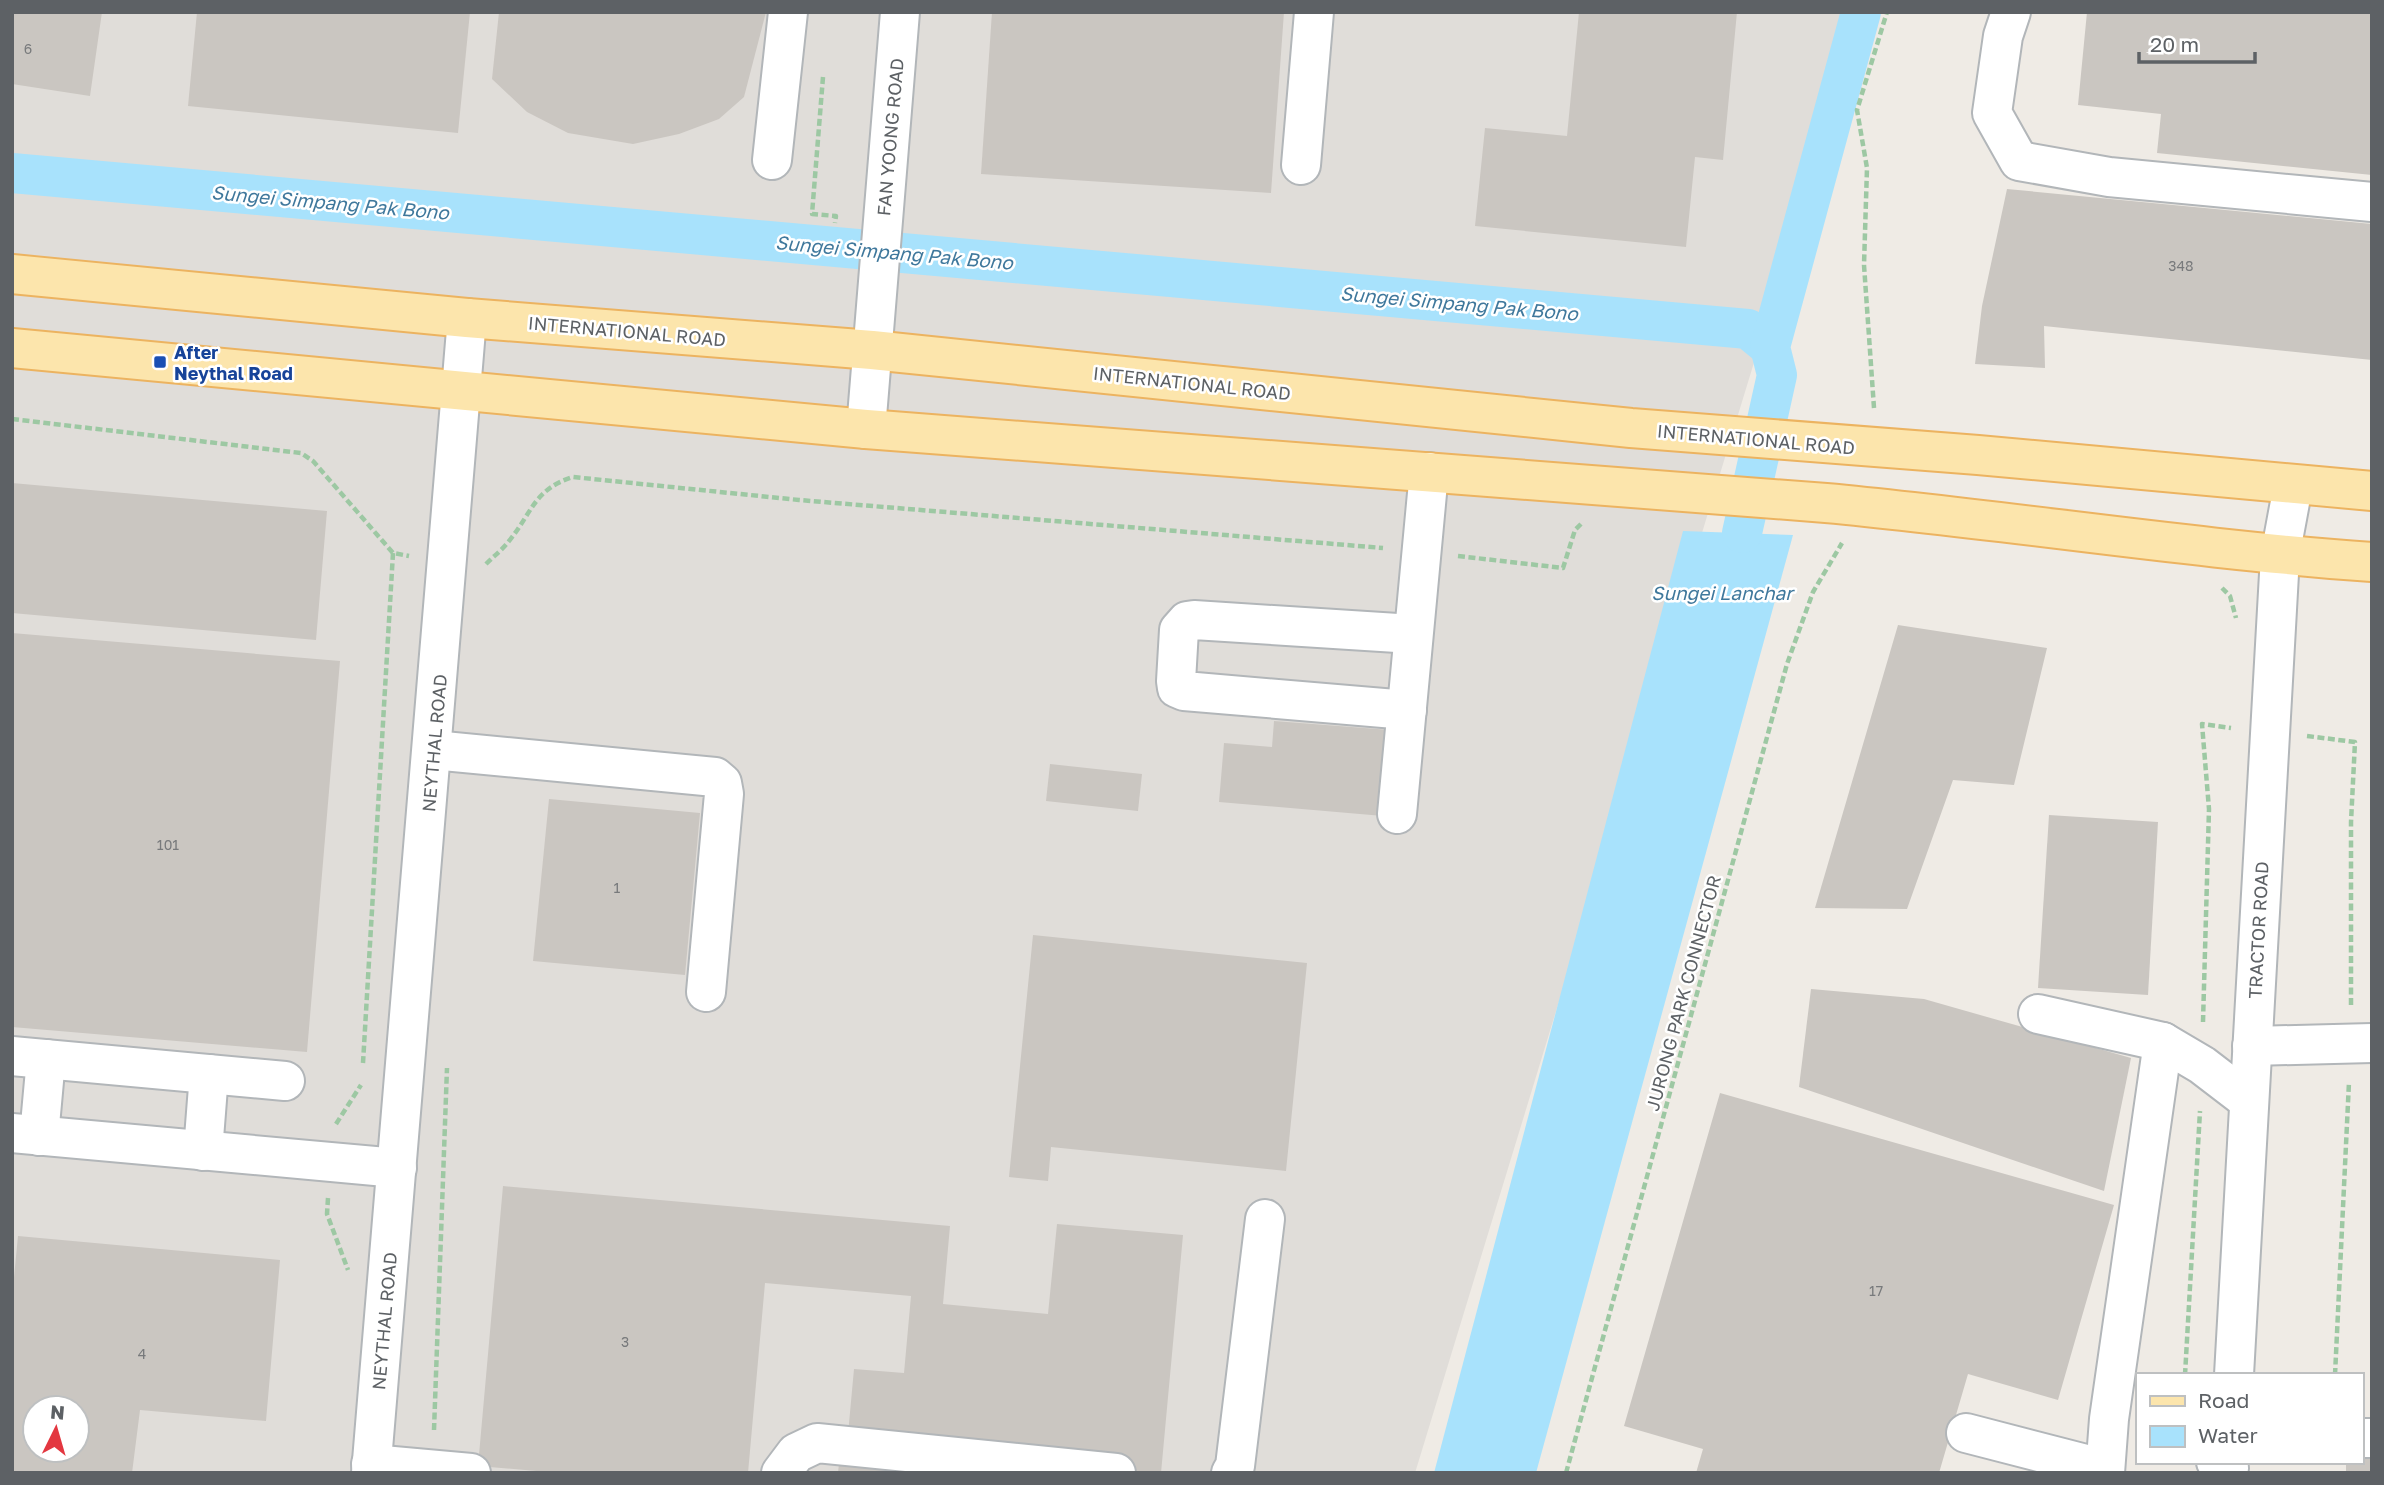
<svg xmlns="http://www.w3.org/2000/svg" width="2384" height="1485" font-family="'Golos Text',sans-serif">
	<rect width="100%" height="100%" fill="#efebe5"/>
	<path fill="#e0ddd9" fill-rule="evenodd" d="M12,12h1849l-446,1461h-1403zM35,1408h42v42h-42z"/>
	<polygon fill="#a8e2fc" points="1683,531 1793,535 1536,1473 1434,1473"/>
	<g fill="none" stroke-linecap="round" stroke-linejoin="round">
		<g stroke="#a8e2fc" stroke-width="40">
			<polyline points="12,173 1748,329 1770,347"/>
			<polyline points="1742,533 1777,375 1770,347 1861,12"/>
		</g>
	</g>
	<g fill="#cac6c1" fill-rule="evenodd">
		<polygon points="12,12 102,12 90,96 12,84"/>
		<polygon points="197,12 470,12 458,133 188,106"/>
		<polygon points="499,12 766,12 744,97 719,119 679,134 633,144 568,133 527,112 492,79"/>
		<polygon points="992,12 1284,12 1271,193 981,174"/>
		<polygon points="1579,12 1737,12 1723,160 1695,157 1686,247 1475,226 1485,128 1567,136"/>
		<polygon points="2087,12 2372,12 2372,175 2157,153 2161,114 2078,105"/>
		<polygon points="2007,189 2372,224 2372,360 2044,326 2045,368 1975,364 1982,306"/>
		<polygon points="12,483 327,511 316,640 12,613"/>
		<polygon points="1898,625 2047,648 2014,785 1953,780 1907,909 1815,908"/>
		<polygon points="12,633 340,661 307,1052 12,1027"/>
		<polygon points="1274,721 1390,730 1383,816 1219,802 1224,743 1272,747"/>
		<polygon points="1050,764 1142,774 1138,811 1046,801"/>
		<polygon points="549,799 700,813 685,975 533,961"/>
		<polygon points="2049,815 2158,822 2148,995 2038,988"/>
		<polygon points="1033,935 1307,963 1286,1171 1051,1147 1048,1181 1009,1177"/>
		<polygon points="1811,989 1924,999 2131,1058 2104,1191 1799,1087"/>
		<polygon points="1720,1093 2114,1205 2058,1400 1968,1374 1939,1473 1696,1473 1703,1449 1624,1426"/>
		<polygon points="503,1186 950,1226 943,1304 1048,1314 1057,1224 1183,1235 1161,1473 847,1445 854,1369 904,1373 911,1296 765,1283 748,1473 559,1473 478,1466"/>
		<path d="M18,1236l262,24 -14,161 -126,-11 -8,63h-120v-175zM35,1408h42v42h-42z"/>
		<polygon points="2361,1457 2372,1458 2372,1473 2346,1473 2346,1462 2361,1462"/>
		<polygon points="839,1463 903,1471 903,1473 838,1473"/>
	</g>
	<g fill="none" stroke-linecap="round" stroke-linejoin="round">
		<defs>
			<g id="minor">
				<polyline points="2011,12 2003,36 1992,113 2019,161 2109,177 2372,202"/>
				<polyline points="772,160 788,12"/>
				<polyline points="1301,165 1314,12"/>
				<polyline points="866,429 900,12"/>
				<polyline points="1407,710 1184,691 1177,688 1176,681 1179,630 1187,621 1194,620 1413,634"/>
				<polyline points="433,750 715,777 722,783 724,794 706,992"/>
				<polyline points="1397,814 1429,472"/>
				<polyline points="2038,1014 2163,1042 2202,1065 2249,1101"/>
				<polyline points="2252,1046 2372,1043"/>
				<polyline points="12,1056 285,1081"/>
				<polyline points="12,1133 397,1168"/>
				<polyline points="39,1136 46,1059"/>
				<polyline points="203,1151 209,1074"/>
				<polyline points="2234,1375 2280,556 2293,486"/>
				<polyline points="1966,1433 2105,1469"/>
				<polyline points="2361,1438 2372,1438"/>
				<polyline points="2216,1462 2229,1468"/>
				<polyline points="371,1464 471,1473"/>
				<polyline points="371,1473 467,318"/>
				<polyline points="781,1473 796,1453 817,1443 1116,1473"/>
				<polyline points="1231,1473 1235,1466 1265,1219"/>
				<polyline points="2105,1473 2109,1419 2163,1042"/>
			</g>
			<g id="major">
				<polyline points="12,274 467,318 872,350 1631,428 1978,455 2372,491"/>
				<path d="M12,348l854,81 960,74c182,17 363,46 546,59"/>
			</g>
		</defs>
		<use href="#minor" stroke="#b2b6b9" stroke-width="42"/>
		<use href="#major" stroke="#ecb360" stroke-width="42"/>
		<g stroke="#9dc8a3" stroke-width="4.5" stroke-dasharray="7 3.5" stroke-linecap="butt">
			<polyline points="823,77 812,214 836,216 835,223"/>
			<polyline points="1874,408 1864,265 1867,168 1857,110 1887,12"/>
			<polyline points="12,419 301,453 313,461 393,553 409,556"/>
			<polyline points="1458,556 1563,568 1575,530 1582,523"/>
			<path d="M486,564c8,-8 17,-15 23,-23 23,-28 25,-52 64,-64l226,23 584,48"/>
			<polyline points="2222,588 2230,596 2236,618"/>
			<polyline points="2307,736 2355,742 2351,822 2351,1007"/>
			<polyline points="2203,1022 2209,809 2202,724 2231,728"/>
			<polyline points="363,1063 393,553"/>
			<polyline points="336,1124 361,1085"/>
			<polyline points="328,1198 327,1214 348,1270"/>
			<polyline points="2185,1375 2200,1111"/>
			<polyline points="2335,1375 2349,1082"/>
			<polyline points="434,1430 447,1068"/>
			<polyline points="1566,1473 1787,664 1813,592 1842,543"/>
		</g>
		<use href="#minor" stroke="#fff" stroke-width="38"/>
		<use href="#major" stroke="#fce5ac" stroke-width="38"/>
	</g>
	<rect fill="#1a4fb4" stroke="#fff" stroke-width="2.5" x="153" y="355" width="14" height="14" rx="3.5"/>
	<g text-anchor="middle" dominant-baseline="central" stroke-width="5" stroke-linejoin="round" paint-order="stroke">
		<g font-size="14" fill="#787a7c">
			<text x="28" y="48">6</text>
			<text x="2181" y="265">348</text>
			<text x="168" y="844">101</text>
			<text x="617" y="887">1</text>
			<text x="1876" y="1290">17</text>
			<text x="625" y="1341">3</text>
			<text x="142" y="1353">4</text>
		</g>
		<g font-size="18" fill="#5d6165" stroke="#fff">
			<text transform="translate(890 137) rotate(-85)">FAN YOONG ROAD</text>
			<text transform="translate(627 331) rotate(5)">INTERNATIONAL ROAD</text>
			<text transform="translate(1192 383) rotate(6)">INTERNATIONAL ROAD</text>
			<text transform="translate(1756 439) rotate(5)">INTERNATIONAL ROAD</text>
			<text transform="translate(434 743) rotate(-85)">NEYTHAL ROAD</text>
			<text transform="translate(2258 930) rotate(-87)">TRACTOR ROAD</text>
			<text transform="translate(1683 993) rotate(-75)">JURONG PARK CONNECTOR</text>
			<text transform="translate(384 1321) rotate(-85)">NEYTHAL ROAD</text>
		</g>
		<g font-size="18" font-weight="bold" fill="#164399" stroke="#fff" text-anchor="start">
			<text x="174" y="352">After<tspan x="174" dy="21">Neythal Road</tspan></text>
		</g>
		<g font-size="19" font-style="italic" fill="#3f789c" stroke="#fff">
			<text transform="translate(330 202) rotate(5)">Sungei Simpang Pak Bono</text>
			<text transform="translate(894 252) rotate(5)">Sungei Simpang Pak Bono</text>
			<text transform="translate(1459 303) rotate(5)">Sungei Simpang Pak Bono</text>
			<text x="1722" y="592">Sungei Lanchar</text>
		</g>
	</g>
	<rect width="2384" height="1485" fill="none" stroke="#5d6165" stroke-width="28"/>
	<rect x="2136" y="1373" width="228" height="91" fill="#ffffff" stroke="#bec0c1" stroke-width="2"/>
	<rect x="2150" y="1396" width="35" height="10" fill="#fce5ac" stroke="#bec0c1" stroke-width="2"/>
	<text x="2198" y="1408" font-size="21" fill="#5d6165">Road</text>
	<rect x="2150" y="1426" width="35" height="21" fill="#a8e2fc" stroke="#bec0c1" stroke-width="2"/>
	<text x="2198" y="1443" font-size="21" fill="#5d6165">Water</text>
	<g transform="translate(56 1429) rotate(5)"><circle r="33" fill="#ffffff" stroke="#bec0c1" stroke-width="2"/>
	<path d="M0-5L12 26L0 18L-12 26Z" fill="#e33740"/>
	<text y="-10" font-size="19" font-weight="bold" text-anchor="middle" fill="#5d6165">N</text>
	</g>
	<path d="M2139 52v10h116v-10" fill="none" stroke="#5d6165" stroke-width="3.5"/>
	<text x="2150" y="52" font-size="21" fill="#5d6165" stroke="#ffffff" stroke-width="5" paint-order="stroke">20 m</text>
</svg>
